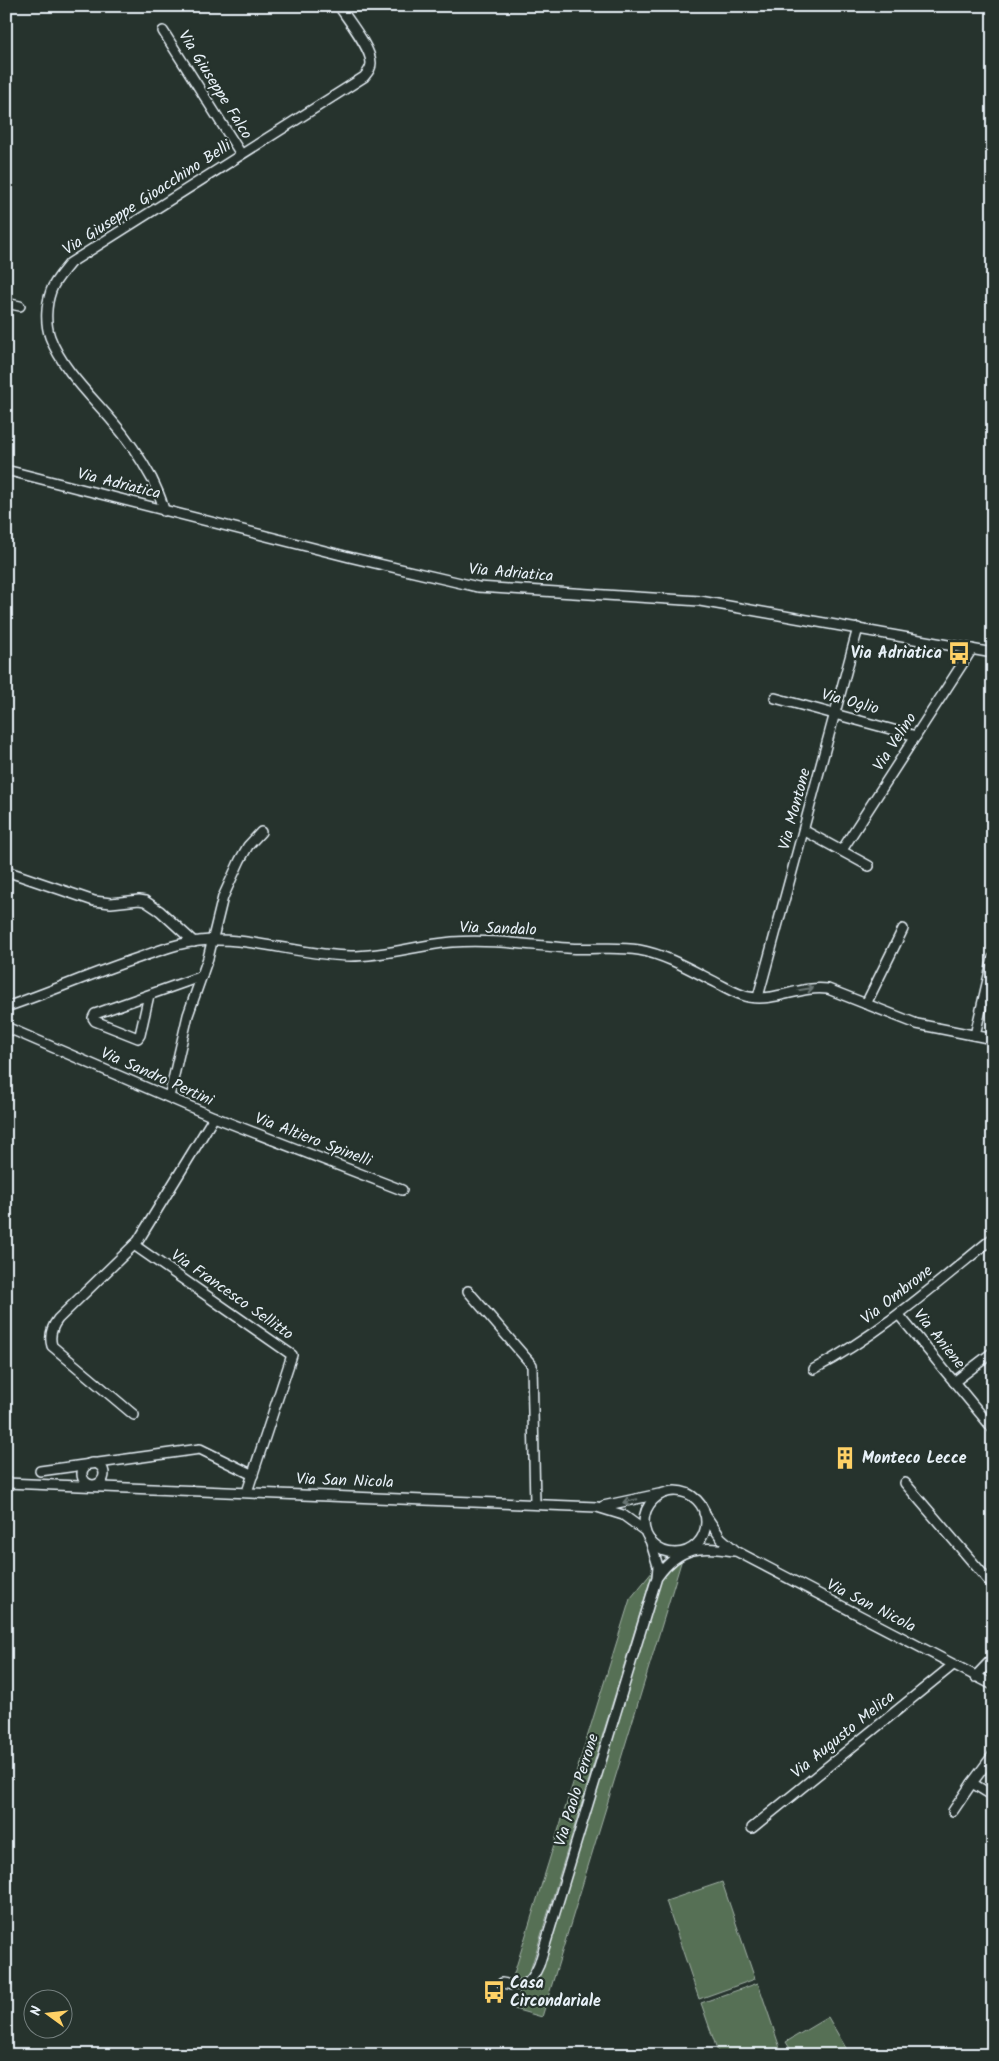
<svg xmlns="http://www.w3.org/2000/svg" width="999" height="2061" font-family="Kalam,sans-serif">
	<rect width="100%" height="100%" fill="#26332d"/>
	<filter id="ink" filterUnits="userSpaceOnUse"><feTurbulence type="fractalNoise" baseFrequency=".02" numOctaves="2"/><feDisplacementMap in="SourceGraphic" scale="10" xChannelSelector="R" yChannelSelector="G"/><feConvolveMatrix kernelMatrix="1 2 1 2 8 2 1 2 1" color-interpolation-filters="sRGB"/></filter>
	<g filter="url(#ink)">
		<g fill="#576f55" stroke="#a0b0a6">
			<polygon points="682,1559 542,2017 514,2009 520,1991 534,1984 541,1970 661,1579 667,1568"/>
			<path d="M653,1571l-122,397c-3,9 -8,13 -19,12l118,-381z"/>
			<polygon points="722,1882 755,1979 699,1999 666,1901"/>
			<polygon points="758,1983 780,2048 761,2055 719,2055 701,2003"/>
			<polygon points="828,2017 850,2055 794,2055 786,2042"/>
		</g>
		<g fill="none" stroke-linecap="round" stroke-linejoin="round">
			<defs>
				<g id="minor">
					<polyline points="163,31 241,154"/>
					<polyline points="6,303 20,306"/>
					<polyline points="6,470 349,557 478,587 700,601 993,653"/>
					<path d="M164,511c-2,-12 -7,-21 -12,-32 -11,-20 -24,-40 -39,-57 -22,-26 -51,-53 -63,-85 -5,-14 -4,-32 1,-46 3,-10 12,-19 19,-28l294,-186c4,-5 7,-8 7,-14 0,-15 -23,-43 -32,-57"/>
					<polyline points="775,698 916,736"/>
					<polyline points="805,831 869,866"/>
					<polyline points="842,850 972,649"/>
					<polyline points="6,871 94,901 111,903 139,900 145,901 160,911 194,942"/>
					<polyline points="149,995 140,1035 138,1038 95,1021 93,1018 95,1014 202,976"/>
					<polyline points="758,997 858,628"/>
					<polyline points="866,1004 903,929"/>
					<path d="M6,1007c44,-15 87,-34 132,-49 20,-7 40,-15 61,-17 47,-6 103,15 152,15 35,0 67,-11 101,-14 39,-3 77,3 115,6 24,2 48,-2 72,2 28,5 54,21 78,33 10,5 21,12 32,14 27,5 52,-12 79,-8l89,35 76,15"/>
					<path d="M6,1027l208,90 -76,124 -80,78c-7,9 -9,17 -6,27l82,69"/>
					<polyline points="975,1035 993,958"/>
					<polyline points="169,1097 188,1015 208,958 223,897 240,860 248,846 261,832"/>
					<polyline points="214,1117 402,1190"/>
					<polyline points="134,1245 292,1355 247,1492"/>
					<polyline points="468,1291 532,1365 535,1504"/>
					<polyline points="899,1315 993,1429"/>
					<path d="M814,1369c66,-35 121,-84 179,-131"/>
					<polyline points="954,1382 993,1352"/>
					<circle cx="93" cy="1474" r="11"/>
					<polyline points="40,1471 200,1449 253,1475"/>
					<polyline points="6,1483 597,1507 623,1515 645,1531"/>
					<polyline points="905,1483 993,1586"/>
					<circle cx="675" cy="1522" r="31"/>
					<polyline points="603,1506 659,1494"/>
					<polyline points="704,1513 721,1538 736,1551 993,1685"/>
					<path d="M658,1576c21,-29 42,-31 76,-25"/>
					<polyline points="975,1677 993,1658"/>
					<polyline points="993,1755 972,1783 993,1796"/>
					<polyline points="953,1811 972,1783"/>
					<polyline points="752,1828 953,1665"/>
					<path d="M502,1983c22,5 28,3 37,-18l118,-388 1,-11 -8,-26"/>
				</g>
			</defs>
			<use href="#minor" stroke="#e8f1f8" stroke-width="12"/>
			<use href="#minor" stroke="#26332d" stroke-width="9"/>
		</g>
		<defs><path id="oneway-shaft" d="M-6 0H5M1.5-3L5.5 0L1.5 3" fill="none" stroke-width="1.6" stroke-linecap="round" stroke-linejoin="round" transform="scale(1.25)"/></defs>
		<g stroke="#6a7674">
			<use href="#oneway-shaft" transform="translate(806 989) rotate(-10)"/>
			<use href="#oneway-shaft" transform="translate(630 1501) rotate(167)"/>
		</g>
	</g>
	<defs>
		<symbol id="bus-bare" viewBox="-9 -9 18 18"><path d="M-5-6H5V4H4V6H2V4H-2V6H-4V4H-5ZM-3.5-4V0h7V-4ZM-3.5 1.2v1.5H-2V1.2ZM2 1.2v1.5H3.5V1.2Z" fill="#ffd166" stroke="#26332d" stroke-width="2.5" paint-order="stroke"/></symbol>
		<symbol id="building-bare" viewBox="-9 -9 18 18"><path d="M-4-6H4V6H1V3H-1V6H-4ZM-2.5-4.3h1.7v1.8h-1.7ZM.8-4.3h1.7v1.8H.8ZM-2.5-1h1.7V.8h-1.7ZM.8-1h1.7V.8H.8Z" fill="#ffd166" stroke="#26332d" stroke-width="2.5" paint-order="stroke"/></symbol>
	</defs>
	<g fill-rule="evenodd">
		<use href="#bus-bare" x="943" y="637" width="32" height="32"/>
		<use href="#building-bare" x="829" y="1442" width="32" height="32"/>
		<use href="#bus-bare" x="478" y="1976" width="32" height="32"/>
	</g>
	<g text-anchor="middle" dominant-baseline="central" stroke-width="4.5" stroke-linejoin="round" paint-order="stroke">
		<g font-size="16" fill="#e8f1f8" stroke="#26332d">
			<text transform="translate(215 85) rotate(58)">Via Giuseppe Falco</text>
			<text transform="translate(147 198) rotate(-33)">Via Giuseppe Gioacchino Belli</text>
			<text transform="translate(119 484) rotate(14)">Via Adriatica</text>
			<text transform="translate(511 573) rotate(5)">Via Adriatica</text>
			<text transform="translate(850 702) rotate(15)">Via Oglio</text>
			<text transform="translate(895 742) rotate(-57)">Via Velino</text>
			<text transform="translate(795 809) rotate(-75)">Via Montone</text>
			<text transform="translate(498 929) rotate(2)">Via Sandalo</text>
			<text transform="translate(157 1077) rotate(24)">Via Sandro Pertini</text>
			<text transform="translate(313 1140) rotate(21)">Via Altiero Spinelli</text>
			<text transform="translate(232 1295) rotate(35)">Via Francesco Sellitto</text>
			<text transform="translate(897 1295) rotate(-38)">Via Ombrone</text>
			<text transform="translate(939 1339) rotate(51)">Via Aniene</text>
			<text transform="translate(345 1481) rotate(2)">Via San Nicola</text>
			<text transform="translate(871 1606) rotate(27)">Via San Nicola</text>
			<text transform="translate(843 1735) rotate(-39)">Via Augusto Melica</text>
			<text transform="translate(577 1790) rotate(-73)">Via Paolo Perrone</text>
		</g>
		<g font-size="16" font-weight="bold" fill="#e8f1f8" stroke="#26332d" text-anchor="start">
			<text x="942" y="653" text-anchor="end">Via Adriatica</text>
			<text x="862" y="1458">Monteco Lecce</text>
			<text x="510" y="1983">Casa<tspan x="510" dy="18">Circondariale</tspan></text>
		</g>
	</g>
	<rect width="999" height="2061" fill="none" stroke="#26332d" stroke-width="25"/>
	<rect x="12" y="12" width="974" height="2036" fill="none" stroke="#e8f1f8" stroke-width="2" filter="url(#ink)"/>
	<g transform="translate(48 2014) rotate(285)"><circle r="24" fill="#26332d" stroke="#747f7e"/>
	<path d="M0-4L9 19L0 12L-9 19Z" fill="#ffd166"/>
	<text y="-8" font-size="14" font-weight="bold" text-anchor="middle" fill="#e8f1f8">N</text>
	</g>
</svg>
